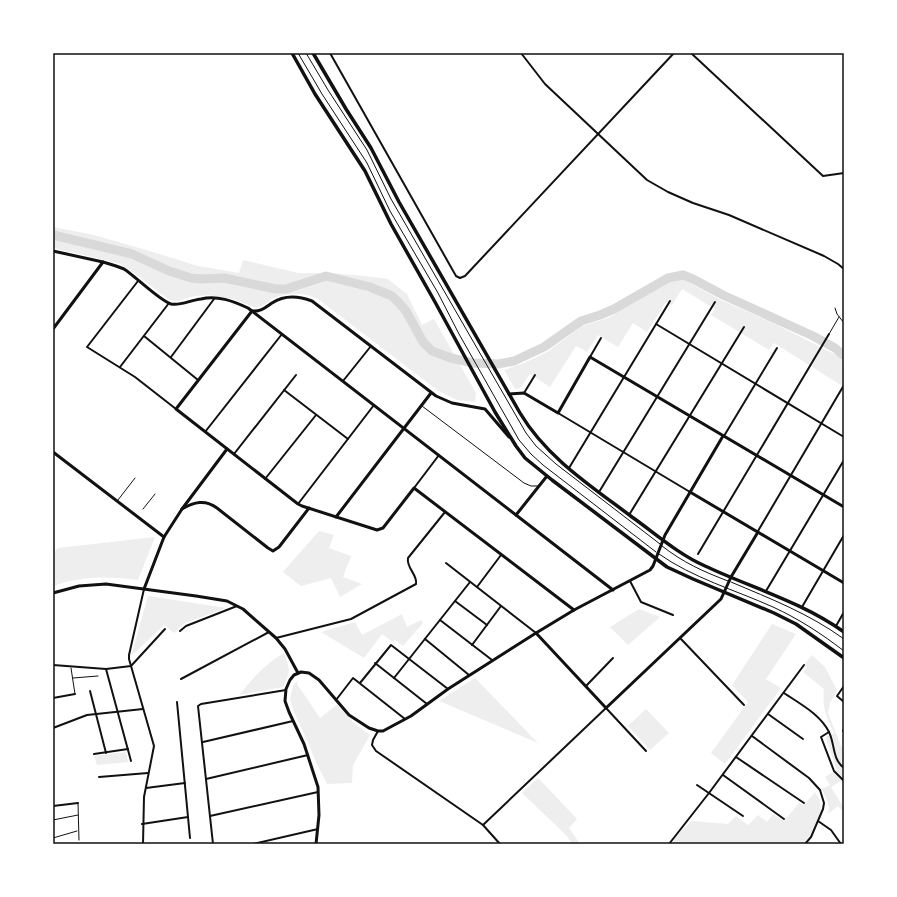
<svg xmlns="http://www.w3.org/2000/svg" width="897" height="897" font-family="'IBM Plex Serif',serif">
	<rect width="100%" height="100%" fill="#fff"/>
	<g fill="#eee">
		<path d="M53,227l41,8 59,17 45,14 41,7 4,-13 55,13h30l37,3 23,3 19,15 15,31 12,-6 42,74 -1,9 -18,-2 -20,-10 -119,-91c-15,-7 -31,-7 -46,0 -5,3 -10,8 -16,9l-23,-9 -25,-4 -13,1 -17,5 -9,-1 -36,-28 -15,-9 -65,-15z"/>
		<polygon points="678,279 684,280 690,283 721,300 773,323 838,356 844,363 844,387 774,343 769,350 711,315 715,309 682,289 672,305 666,302 647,332 633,323 618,347 598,335 587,352 576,346 550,387 530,374 520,388 515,389 504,370 524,363 547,352 582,326 608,318 671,281"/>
		<polygon points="319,531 334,535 329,548 351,556 343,577 362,584 340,597 331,578 301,586 283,572"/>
		<path d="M155,537l-17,43c-29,-4 -57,-4 -85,6v-32l5,-6z"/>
		<polygon points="148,596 226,608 185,623 174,633 164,625 131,656"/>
		<polygon points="639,609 660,617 628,645 610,627"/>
		<polygon points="402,614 407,627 421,620 423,623 403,646 395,640 393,642 382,634 364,658 321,632 355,622 362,635"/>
		<polygon points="772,624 796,634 766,679 781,688 725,764 711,753 748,702 732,685"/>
		<path d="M284,653c6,16 7,18 -1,34l-44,8c15,-18 25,-30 45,-42z"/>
		<path d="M812,655l13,12 12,23 -7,13 -2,10 16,40v23l-3,5 -10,6 13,21v5l-6,-7 -10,8c3,-9 -3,-17 -6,-25l8,-4 -5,-8 12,-7 -11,-31 1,-3 7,-3c-8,-15 -12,-27 -10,-44l-21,-17 4,-5 -3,-2z"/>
		<polygon points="475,678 538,743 439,701"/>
		<polygon points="298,680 297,684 320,718 337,705 354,723 370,735 353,765 352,783 327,784 315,760 308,742 293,710 290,699 293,686"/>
		<polygon points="646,709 669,733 650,750 628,726"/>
		<polygon points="126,752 128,762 97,765 94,756"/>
		<polygon points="538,778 577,819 569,828 580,844 572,844 567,836 522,793"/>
		<polygon points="815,792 820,800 821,810 811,833 806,840 801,844 671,844 680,832 692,821 728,824 736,816 748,825 758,815 767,822 773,814 784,821 799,803 804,805"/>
	</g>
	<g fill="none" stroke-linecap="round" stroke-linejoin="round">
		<polyline stroke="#d9d9d9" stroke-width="9" points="53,235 132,254 169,271 191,278 201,279 224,278 276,289 286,289 326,276 370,287 392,296 399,303 406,311 423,342 432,351 451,358 473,363 498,364 514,361 544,347 581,321 600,315 614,309 668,278 683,275 693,279 723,295 813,336 835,348 844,356"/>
		<g stroke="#111" stroke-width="1">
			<polyline points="298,53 322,94 367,163 390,211 438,293 459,334 519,440 531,454 543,465 656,552"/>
			<polyline points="306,53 328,90 367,150 391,199 526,433 536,446 556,464 660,544"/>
			<polyline points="835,308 837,314 844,323"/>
			<polyline points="829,334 839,317"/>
			<polyline points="422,406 524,483 531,486 538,486"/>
			<polyline points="118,500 135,478"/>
			<polyline points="143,509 155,494"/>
			<path d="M662,546c22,17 40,25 66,35"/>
			<path d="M659,554c34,24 76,36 114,53 26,12 49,27 71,44"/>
			<path d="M731,582c40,17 77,31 113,57"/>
			<polyline points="71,668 75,694"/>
			<polyline points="73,678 98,676"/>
			<polyline points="78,803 79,840"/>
			<polyline points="53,820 78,815"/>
			<polyline points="53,838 77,831"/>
		</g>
		<g stroke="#111" stroke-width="2">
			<polyline points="330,53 456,276 460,278 465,276 674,53"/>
			<polyline points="521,53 545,84 647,180 668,192 693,203 729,215 824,256 838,264 844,269"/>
			<polyline points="691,53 823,176 844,173"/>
			<polyline points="138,281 87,347 135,377 176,409"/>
			<polyline points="656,324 844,437"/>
			<polyline points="144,336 198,380"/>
			<polyline points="171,357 214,299"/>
			<polyline points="590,357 601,338"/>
			<polyline points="120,367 169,303"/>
			<polyline points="343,381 371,346"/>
			<polyline points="284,390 348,439"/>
			<polyline points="524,393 535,375"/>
			<polyline points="558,413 690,492"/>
			<polyline points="205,432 282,334"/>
			<polyline points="724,436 777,348"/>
			<polyline points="234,454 296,375"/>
			<polyline points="569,468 670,301"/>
			<polyline points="265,479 316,415"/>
			<polyline points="414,488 439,455"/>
			<polyline points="599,492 715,302"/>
			<polyline points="298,504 374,405"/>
			<polyline points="629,515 744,327"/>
			<polyline points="758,531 844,385"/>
			<polyline points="698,554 829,334"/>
			<polyline points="446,563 536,633"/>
			<polyline points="630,581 641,602 673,615"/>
			<polyline points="477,587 501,555"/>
			<polyline points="766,591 844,460"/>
			<polyline points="455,601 487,625"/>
			<polyline points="802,607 844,535"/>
			<polyline points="440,620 492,660"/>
			<polyline points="836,626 844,612"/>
			<polyline points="180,631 186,626 237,606"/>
			<path d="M276,638l75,-19 65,-35c2,-9 -10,-16 -8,-26l37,-46"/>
			<polyline points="425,639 469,675"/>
			<polyline points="681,639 744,705"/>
			<polyline points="472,645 501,606"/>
			<polyline points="375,663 427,704"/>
			<polyline points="53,665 106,669 131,666 165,629"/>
			<polyline points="106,669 131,761"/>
			<polyline points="394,678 470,582"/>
			<polyline points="181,679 269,632"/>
			<polyline points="360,683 391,645 448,689"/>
			<polyline points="586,686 613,658"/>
			<polyline points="844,686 837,696 844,702"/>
			<polyline points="90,691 106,753"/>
			<path d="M784,693c16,11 36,21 45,39 6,12 3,27 15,36"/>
			<polyline points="53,698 75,694"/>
			<polyline points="336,700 353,678 405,719"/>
			<polyline points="177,702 190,838"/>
			<polyline points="768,714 803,739"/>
			<polyline points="53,728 87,715 143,709"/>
			<polyline points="378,731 373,740 372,745 376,751 483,825 500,844"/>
			<polyline points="843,731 844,729"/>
			<polyline points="829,732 821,737 834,771 844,781"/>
			<polyline points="752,736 809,778 820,790 824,803 823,809 811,837 805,844"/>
			<polyline points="203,742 293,721"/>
			<polyline points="94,754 128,749"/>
			<polyline points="736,757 804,803"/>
			<polyline points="723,775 784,819"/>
			<polyline points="99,777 148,773"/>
			<polyline points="206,779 308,755"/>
			<polyline points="697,785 743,816"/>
			<polyline points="146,788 185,783"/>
			<polyline points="53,806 78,803"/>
			<polyline points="210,816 318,792"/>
			<polyline points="818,821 831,830 841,844"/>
			<polyline points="142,824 188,817"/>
			<polyline points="483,825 606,708 646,751"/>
			<polyline points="143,844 144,797 154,746 129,659 129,655 144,589"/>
			<polyline points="213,844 198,706 201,704 286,690"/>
			<polyline points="253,844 318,829"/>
			<polyline points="669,844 709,793 804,665"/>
		</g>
		<g stroke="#111" stroke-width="3">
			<polyline points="53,251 103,262"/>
			<polyline points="252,311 176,409 298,504 302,506 377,530 383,528 414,488 574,610"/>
			<polyline points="509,394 524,393 558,413 590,357 844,507"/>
			<polyline points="53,452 164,537"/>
			<polyline points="690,492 844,583"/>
			<path d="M182,509c12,-7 23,-10 35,-1l51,40 5,3 6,-4 30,-39"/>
			<polyline points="516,515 613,590"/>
			<polyline points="336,517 431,393"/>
			<polyline points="144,589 164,537 182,509 227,449"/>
			<polyline points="53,593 79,586 106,584 196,596 227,601 243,609 276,638 285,649 298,673"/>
			<polyline points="536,633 606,708 721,599 731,577 758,532"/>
			<polyline points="316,844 319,815 318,787 304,744 289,712 285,701 286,689 290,680 294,675 301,672 309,673 319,680 349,715 369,728 378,731 383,731 411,716 448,689 536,633 574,610 650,570 653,566 665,535 723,436"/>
		</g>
		<g stroke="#111" stroke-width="3">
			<path d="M252,311c9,1 14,-4 20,-8 12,-8 27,-7 40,-2l124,95 16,7 33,6 24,28"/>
			<path d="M53,329l50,-67c7,2 14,4 21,7 11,7 36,32 47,35 9,2 20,-4 30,-5 16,-4 32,2 47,9l268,207 31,-39"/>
		</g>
		<g stroke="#111" stroke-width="3.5">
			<polyline points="292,53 315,94 365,171 391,224 435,302 495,412 516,446 525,458 552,480 667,567 693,579 774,613 796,624 844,658"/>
			<path d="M313,53l33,56 25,39 28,54 121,211c27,45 71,73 112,104 24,17 46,37 73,49 47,22 97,36 139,66"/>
		</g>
	</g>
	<rect width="897" height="897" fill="none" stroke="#ffffff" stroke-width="108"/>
	<rect x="54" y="54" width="789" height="789" fill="none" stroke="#111" stroke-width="1.5"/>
</svg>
